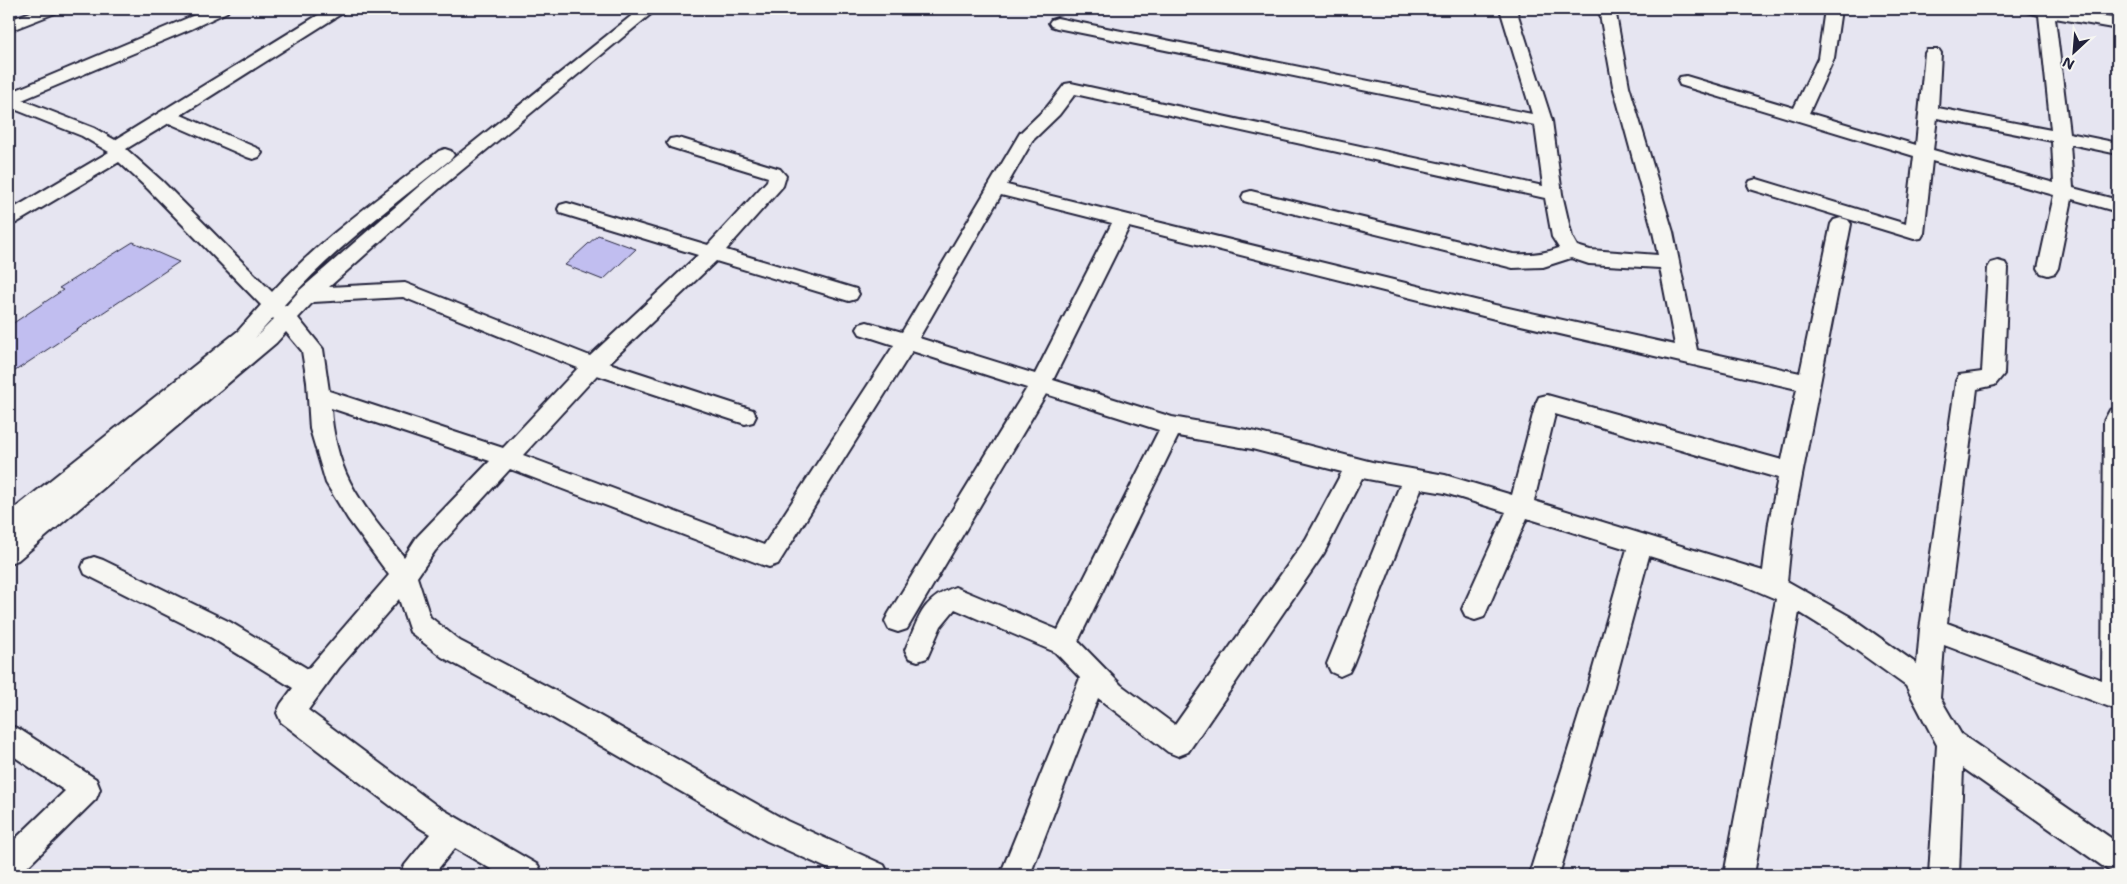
<svg xmlns="http://www.w3.org/2000/svg" width="2127" height="884" font-family="'Shantell Sans',sans-serif">
	<rect width="100%" height="100%" fill="#e6e5f1"/>
	<filter id="ink" filterUnits="userSpaceOnUse"><feTurbulence type="fractalNoise" baseFrequency=".02" numOctaves="2"/><feDisplacementMap in="SourceGraphic" scale="10" xChannelSelector="R" yChannelSelector="G"/><feConvolveMatrix kernelMatrix="1 2 1 2 8 2 1 2 1" color-interpolation-filters="sRGB"/></filter>
	<g filter="url(#ink)">
		<g fill="#c1bef0" stroke="#22223b">
			<polygon points="598,235 636,249 603,280 565,265"/>
			<polygon points="133,242 179,262 9,375 9,326 63,290 59,288"/>
		</g>
		<g fill="none" stroke-linecap="round" stroke-linejoin="round">
			<defs>
				<g id="minor">
					<polygon points="39,9 60,9 58,12 9,31 9,20"/>
					<path d="M209,9h20l-2,3 -36,17 -169,71 72,28 21,12 213,-131h18l-2,3 -163,103 78,34 3,4 -3,4 -6,2 -6,-2 -78,-34 -43,26 36,32 110,111c49,-54 110,-96 167,-141l6,-2 6,2 3,4 -3,4c-57,46 -118,90 -167,146l2,1 14,-16 125,-109 215,-172h17l-218,180 -110,98 76,-4 185,73 108,-101 -138,-42 -2,-4 2,-4 7,-2 7,2 134,40 59,-64 1,-4 -98,-30 -3,-4 3,-4 6,-1 6,1 98,30 6,7 -3,10 -57,64 130,39 3,5 -3,5 -7,2 -133,-40 -107,102 144,47 3,6 -3,6 -8,2 -148,-49 -74,80 241,90 130,-200 -34,-11 -3,-5 3,-5 7,-2 35,10 118,-199 27,-26 18,-23 6,-1 472,103 -8,-61 -478,-97 -6,-2 -2,-3 2,-3 6,-2 475,96 -32,-105h16l36,112 10,73 10,43 5,9 13,4 68,5 -5,-23 -40,-146 -14,-77h16l14,77 44,146 24,118 103,23 31,-149 3,-4 7,-2 7,2 3,4 -58,298 -6,59 62,35 68,48 3,-35 36,-248 3,-6 23,-3 6,-104 3,-5 7,-2 7,2 3,5 -4,106 -9,11 -18,4 -30,234 155,57 2,-259 6,-11 8,-2v300l-3,1 -171,-64 -4,53 21,36 157,109v31l-10,-4 -145,-102 -4,107h-30l8,-130 -31,-59 -75,-54 -32,-20 -45,263h-30l52,-276 -33,-14 -94,-29 -37,137 -53,182h-30l57,-182 41,-144 -100,-31 -43,99 -9,3 -9,-3 -4,-8 44,-97 -61,-19 -24,-4 -68,175 -4,8 -9,4 -9,-4 -4,-8 73,-179 -38,-7 -38,75 -136,199 -10,4 -10,-4 -70,-54 -68,177h-30l80,-197 -25,-26 -100,-43 -14,17 -14,32 -9,3 -9,-3 -4,-8c14,-31 15,-50 50,-63l103,43 101,-200 -113,-36 -139,235 -9,3 -9,-3 -4,-8 4,-8 138,-225 -115,-37 -134,213 -9,3 -9,-3 -250,-95 -75,82 -18,26 13,40 30,24 90,47 237,133 97,44 5,10h-47l-75,-34 -235,-135 -90,-49 -32,-25 -11,-33 -60,69 -31,42 129,96 101,59 5,10h-42l-46,-27 -22,27h-33l5,-10 25,-31 -13,-8 -136,-104 -4,-9 4,-9 12,-16 -81,-50 -127,-64 -3,-7 3,-7 9,-3 9,3 127,62 78,47 81,-94 -41,-56 -22,-36 -16,-54 -3,-47 -5,-31 -16,-19 -10,11 -258,217 -9,3v-24l7,-5 -7,2v-23l229,-182 23,-26 -113,-116 -29,-27 -103,61 -7,2v-14l100,-59 -27,-16 -73,-29v-14zM1075,94l470,104 7,39 7,11c-16,6 -30,7 -46,6l-262,-63 -7,2 -2,4 2,4 7,2 262,65 30,-1 28,-9 18,6 71,4 15,77 -180,-40 -488,-120 26,-45 26,-25zM1001,195l111,28 -77,151 -116,-36zM1129,227l366,92 302,70 -15,71 -235,-65 -8,2 -3,6 -24,92 -67,-20 -73,-13 -120,-31 -80,-14 -119,-37zM403,297l175,71 -75,80 -174,-57 -6,-42 -25,-31 15,-16zM273,318l1,1 -19,19zM331,408l159,53 -73,76 -13,20c-19,-24 -40,-48 -54,-75 -11,-21 -18,-51 -19,-74zM1555,414l223,64 -9,44 -6,49 -229,-70zM1178,436l74,13 90,23 -36,67 -131,186 -54,-40 -43,-44z"/>
					<path d="M1825,9h16l-7,49 -25,55 107,32 9,-92 2,-3h12l2,3 -3,55 113,22 -12,-115 -12,-3 -2,-3h33l60,10v10l-63,-11 14,115 49,10v11l-48,-10 3,44 45,12v12l-46,-13 -14,69 -3,5 -7,2 -7,-2 -3,-5 16,-73 -122,-34 -8,72 -3,5 -7,1 -164,-50 -2,-4 2,-4 7,-2 149,45 8,-68 -234,-71 -2,-4 2,-4 6,-1 108,32 24,-50zM1937,118l115,23 2,42 -121,-33z"/>
					<polygon points="9,725 19,729 96,779 100,789 96,799 19,875 9,875 9,845 65,791 9,753"/>
				</g>
			</defs>
			<use href="#minor" stroke="#22223b" stroke-width="4"/>
			<use href="#minor" fill="#f6f6f2" fill-rule="evenodd"/>
		</g>
	</g>
	<rect width="2127" height="884" fill="none" stroke="#f6f6f2" stroke-width="30"/>
	<rect x="15" y="15" width="2097" height="854" fill="none" stroke="#22223b" stroke-width="2" filter="url(#ink)"/>
	<g transform="translate(2074 52) rotate(206)" stroke="#f6f6f2" stroke-width="4" paint-order="stroke">
	<path d="M0-4L9 19L0 12L-9 19Z" fill="#22223b"/>
	<text y="-8" font-size="14" font-weight="bold" text-anchor="middle" fill="#22223b">N</text>
	</g>
</svg>
